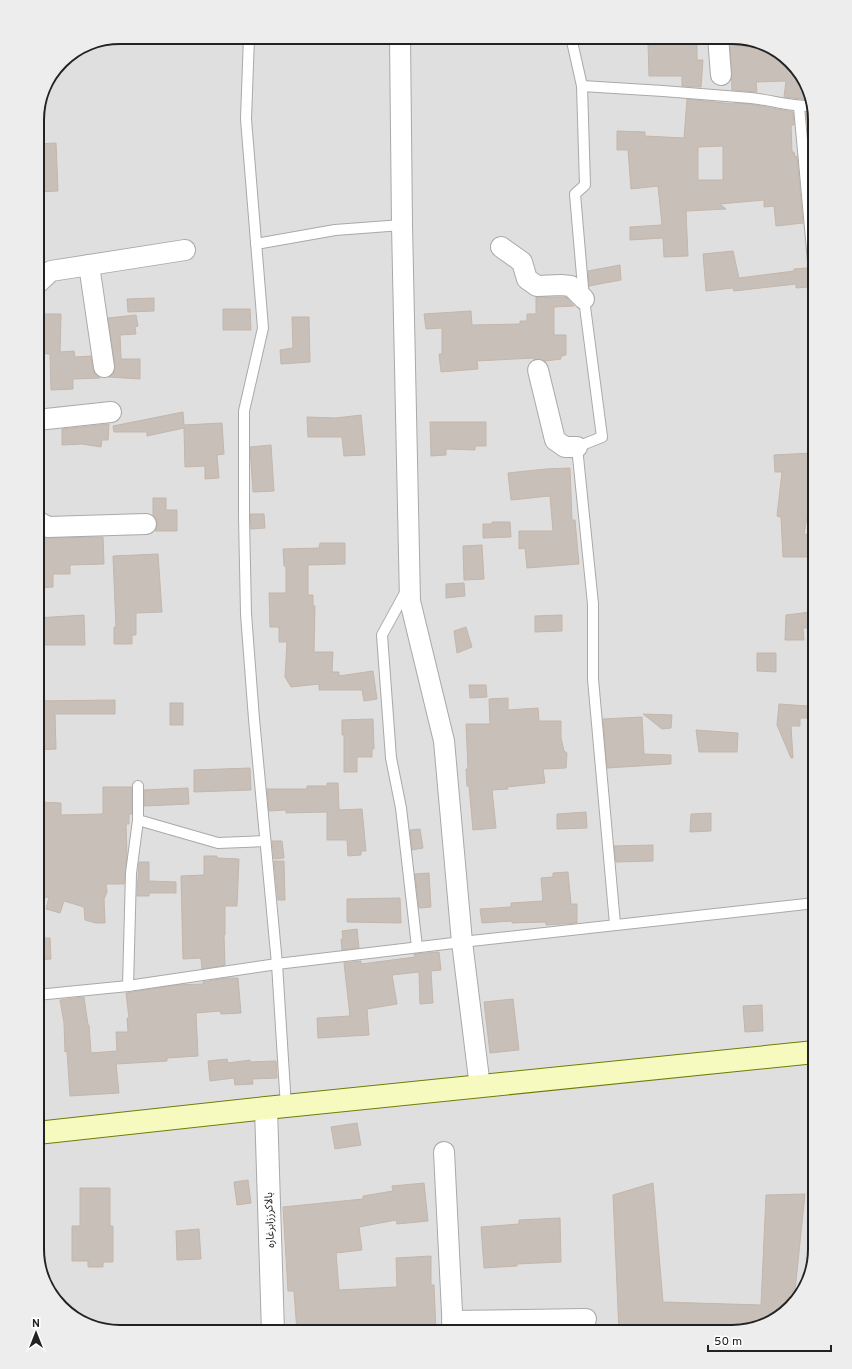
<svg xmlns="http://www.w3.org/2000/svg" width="852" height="1369" font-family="Overpass,'Noto Sans Arabic',sans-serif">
	<rect width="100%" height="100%" fill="#f2efe9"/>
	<polygon fill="#e0dfdf" points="120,37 737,37 778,51 806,83 815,120 815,1249 801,1295 769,1323 732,1332 115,1332 74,1318 46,1286 37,1249 37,115 43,88 62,61 89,43"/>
	<g fill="#c7bfb8" stroke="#c4b6ab" fill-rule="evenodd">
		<polygon points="730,37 737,37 778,51 806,83 810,100 784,97 786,81 756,82 757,92 732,90"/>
		<polygon points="695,41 695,45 697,45 697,60 703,60 701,87 682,86 682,76 649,76 648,42"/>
		<path d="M687,99l46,5v-1l17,1 43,8 1,13h-3l1,27h2l1,5 2,-1 6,67 -27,3 -2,-20 -10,1v-7l-44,4 6,5 -40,2 2,45 -24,1 -1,-19 -33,2v-13l32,-2 -4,-39 -27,3 -3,-39h-11v-19l28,1v4l39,2zM723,146v34h-25v-33z"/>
		<polygon points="813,112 815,125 807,125 806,113"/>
		<polygon points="56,143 58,191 37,192 37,144"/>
		<polygon points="815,153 815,199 814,199 810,154"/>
		<polygon points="733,251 739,278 794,271 794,269 807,268 809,287 796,288 796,284 734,291 733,288 706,291 703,254"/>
		<polygon points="620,265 621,280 589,286 588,271"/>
		<polygon points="536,297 566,297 574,306 554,307 554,335 566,335 566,355 561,356 561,359 545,361 541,359 534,360 534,358 477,361 478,369 441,372 439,354 442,354 442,328 426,329 424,314 471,311 472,325 520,324 520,321 527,321 527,314 536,314"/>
		<polygon points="154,298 154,311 128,312 127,299"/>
		<polygon points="223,309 250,309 251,330 223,330"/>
		<polygon points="40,314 61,314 60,352 74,351 75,357 91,356 93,369 95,374 100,378 73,379 73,389 51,390 50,354 39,353"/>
		<polygon points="136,315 138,326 135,327 136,334 120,335 121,359 140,359 140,379 108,377 111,376 114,372 115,366 108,318"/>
		<polygon points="292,317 309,317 310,362 281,364 280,350 293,348"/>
		<polygon points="183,412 184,425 222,423 224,454 217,455 219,478 205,479 205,466 185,467 184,428 147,436 147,432 114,432 113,426"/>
		<polygon points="361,415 365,455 344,456 342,437 308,437 307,417 336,418"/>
		<polygon points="430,422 486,422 486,446 475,446 475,450 446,449 446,455 431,456"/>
		<polygon points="109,424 108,440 102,440 101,447 82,444 62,445 62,429"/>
		<polygon points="271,445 274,491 253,492 250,447"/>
		<polygon points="812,453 810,490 812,490 804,534 812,535 811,557 783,557 781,517 777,516 782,472 775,472 774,455"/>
		<polygon points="570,468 572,520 575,520 579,564 527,568 525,548 519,549 519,531 553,531 550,496 511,500 508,473 546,469"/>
		<polygon points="153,498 166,498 166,510 177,510 177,531 155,531 157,523 156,518 153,515"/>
		<polygon points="250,514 264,514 265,528 251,529"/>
		<polygon points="492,522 510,522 511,537 483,538 483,524 492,524"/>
		<polygon points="39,535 48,538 103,537 104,564 70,565 70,574 53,574 53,587 37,588"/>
		<polygon points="320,543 345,543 345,564 308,565 308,595 313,595 313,606 315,606 314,652 333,652 332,672 339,672 339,676 373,671 377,699 364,701 362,690 319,690 319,684 291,687 285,677 287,642 279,642 279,627 270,627 269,593 286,593 286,566 284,566 283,549 319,548"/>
		<polygon points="482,545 484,579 464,580 463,546"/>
		<polygon points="158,554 162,612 136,613 136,635 132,635 132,644 114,644 114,627 116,627 113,556"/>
		<polygon points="464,583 465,596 446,598 446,584"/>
		<polygon points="811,612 811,628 803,628 804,640 785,640 786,615"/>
		<polygon points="84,615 85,645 37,645 37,618"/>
		<polygon points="562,615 562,631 535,632 535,616"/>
		<polygon points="466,627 472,647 457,653 454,631"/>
		<polygon points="757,653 776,653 776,672 757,671"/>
		<polygon points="469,685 486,685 487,697 470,698"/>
		<polygon points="508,698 508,710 538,708 539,721 561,721 561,738 564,751 567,753 566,768 543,769 545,783 507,787 508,789 492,790 496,828 473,830 469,786 467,786 466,769 468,769 466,724 490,724 489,699"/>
		<polygon points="115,700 115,714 55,714 56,749 37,750 37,701"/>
		<rect x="170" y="703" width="13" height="22"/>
		<polygon points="779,704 808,706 807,718 800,718 800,726 791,726 793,758 791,758 777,725"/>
		<polygon points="643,714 672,715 671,728 662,729"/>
		<polygon points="642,717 644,754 671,755 671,764 607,768 603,719"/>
		<polygon points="373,719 374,749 372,749 372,757 357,757 357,772 344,772 344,735 342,735 342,720"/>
		<polygon points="696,730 738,733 737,752 699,752"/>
		<polygon points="250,768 251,790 194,792 194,770"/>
		<polygon points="327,783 338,783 339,810 362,809 366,851 361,851 361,855 348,856 347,840 327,840 327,812 286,813 286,810 269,811 267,789 307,789 307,786 327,786"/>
		<polygon points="103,787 132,787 132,814 129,814 129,824 126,824 127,856 124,884 106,884 107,892 104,899 105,923 96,923 85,920 84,907 64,901 60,913 46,909 49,897 37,898 37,802 61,803 61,815 103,814"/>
		<polygon points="188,788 189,804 144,806 144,790"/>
		<polygon points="586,812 587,828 557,829 557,814"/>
		<polygon points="711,813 711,831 690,832 691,814"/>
		<polygon points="420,829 423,848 412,850 410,830"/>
		<polygon points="272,841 282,841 284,858 274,859"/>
		<polygon points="653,845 653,861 616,862 614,846"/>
		<polygon points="204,856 217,856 217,858 239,859 237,906 225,906 225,935 224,935 225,965 202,969 201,958 183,959 181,876 204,875"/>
		<polygon points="274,861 284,861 285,900 278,900"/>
		<polygon points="139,862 149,862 149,881 176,882 176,893 149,893 149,896 137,896"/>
		<polygon points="568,872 571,904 577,904 577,923 546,925 546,922 512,923 512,921 482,923 480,909 511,907 511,903 543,901 541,878 553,877 553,873"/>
		<polygon points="429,873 431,907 419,908 415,874"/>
		<polygon points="400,898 401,923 347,922 347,899"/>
		<polygon points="357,929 359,948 342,950 341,939 343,939 342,931"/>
		<polygon points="37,938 50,938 51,959 37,960"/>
		<polygon points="439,952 441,970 431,971 433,1003 420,1004 419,972 392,975 397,1004 367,1009 369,1035 318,1038 317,1018 350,1016 344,963 361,961 361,964 415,957 414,954"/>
		<polygon points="226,978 238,978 241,1013 221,1014 220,1011 196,1013 198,1056 167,1058 167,1061 116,1064 119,1093 70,1096 67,1051 65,1052 64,1023 60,1000 84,997 88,1025 89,1025 91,1053 117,1051 116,1032 128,1032 127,1018 129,1018 126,993 176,985 203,984 203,982"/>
		<polygon points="513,999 519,1050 490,1053 484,1002"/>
		<polygon points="762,1005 763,1031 745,1032 743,1006"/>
		<polygon points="227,1059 228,1063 250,1060 250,1062 276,1061 277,1078 252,1079 253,1084 235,1085 234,1078 210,1081 208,1061"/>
		<polygon points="357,1123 361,1145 335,1149 331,1127"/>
		<polygon points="248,1180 251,1203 237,1205 234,1182"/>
		<polygon points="424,1183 428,1221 397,1224 396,1220 359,1227 362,1250 336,1253 339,1290 397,1287 396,1258 431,1256 431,1285 434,1285 436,1332 297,1332 294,1291 288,1291 283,1207 363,1199 363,1196 393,1191 392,1186"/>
		<polygon points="653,1183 663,1302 761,1305 766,1195 805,1194 794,1301 769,1323 732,1332 619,1332 613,1195"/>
		<polygon points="80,1188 110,1188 110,1226 113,1226 113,1262 103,1262 103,1267 88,1267 88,1261 72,1261 72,1226 80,1226"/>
		<polygon points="560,1218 561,1262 517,1264 517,1266 484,1268 481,1227 519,1224 519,1220"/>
		<polygon points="199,1229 201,1259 177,1260 176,1231"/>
	</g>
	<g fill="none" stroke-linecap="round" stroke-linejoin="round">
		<defs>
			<g id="service">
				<polyline points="249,37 246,119 263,328 244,411 244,517 246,614 254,719 277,964 286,1107"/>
				<polyline points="571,37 582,86 585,185 575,194 584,299 602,437 577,447 593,604 593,679 615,924"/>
				<path d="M582,86c57,3 113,7 169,12 21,2 40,9 61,8"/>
				<polyline points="799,107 815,283"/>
				<polyline points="256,244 335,230 402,225"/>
				<polyline points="406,591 382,635 391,758 401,808 417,947"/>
				<polyline points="138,820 218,843 265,841"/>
				<polyline points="128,986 131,873 138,820 138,786"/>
				<polyline points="37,995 128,986 277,964 462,942 815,903"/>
			</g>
			<g id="minor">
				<polyline points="400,37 402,225 410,601 444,741 462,942 480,1087"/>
				<polyline points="718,37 721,75"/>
				<polyline points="501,247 522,262 527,279 537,286 561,285 571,286 584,299"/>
				<polyline points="89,265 104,367"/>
				<polyline points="37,284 51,271 185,250"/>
				<polyline points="538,370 555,440 565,447 577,447"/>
				<polyline points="37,420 111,412"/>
				<polyline points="37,521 48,527 146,524"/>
				<polyline points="444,1152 453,1332"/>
				<polyline points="452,1321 586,1319"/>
			</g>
			<polyline id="tertiary" points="266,1108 273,1332"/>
			<polyline id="secondary" points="37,1133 266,1108 815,1052"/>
		</defs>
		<use href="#service" stroke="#a9a9a9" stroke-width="12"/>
		<use href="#minor" stroke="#a9a9a9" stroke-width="22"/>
		<use href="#tertiary" stroke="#a9a9a9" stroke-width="24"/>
		<use href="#secondary" stroke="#707d05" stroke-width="24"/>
		<use href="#service" stroke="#fff" stroke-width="10"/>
		<use href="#minor" stroke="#fff" stroke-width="20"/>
		<use href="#tertiary" stroke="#fff" stroke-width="22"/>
		<use href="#secondary" stroke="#f7fabf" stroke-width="22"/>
	</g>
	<g text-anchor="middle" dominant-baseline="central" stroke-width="3" stroke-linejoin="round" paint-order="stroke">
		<g font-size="11" fill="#222" stroke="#fff">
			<text transform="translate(270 1220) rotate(-92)">بالاکرززابرغاره</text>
		</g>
	</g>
	<path d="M0 0H852V1369H0ZM120 44H732A76 76 0 0 1 808 120V1249A76 76 0 0 1 732 1325H120A76 76 0 0 1 44 1249V120A76 76 0 0 1 120 44Z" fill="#ededed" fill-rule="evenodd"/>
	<path fill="none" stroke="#222" stroke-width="2" d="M120 44H732A76 76 0 0 1 808 120V1249A76 76 0 0 1 732 1325H120A76 76 0 0 1 44 1249V120A76 76 0 0 1 120 44Z"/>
	<g transform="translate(36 1333)" stroke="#ffffff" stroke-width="3" paint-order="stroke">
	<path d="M0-3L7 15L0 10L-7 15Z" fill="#222222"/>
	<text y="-6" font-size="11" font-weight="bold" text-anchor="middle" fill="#222222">N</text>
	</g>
	<path d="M708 1345v6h123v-6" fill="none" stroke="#222222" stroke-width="2"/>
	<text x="714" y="1345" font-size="12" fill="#222222" stroke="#ffffff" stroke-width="3" paint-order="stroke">50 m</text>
</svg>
